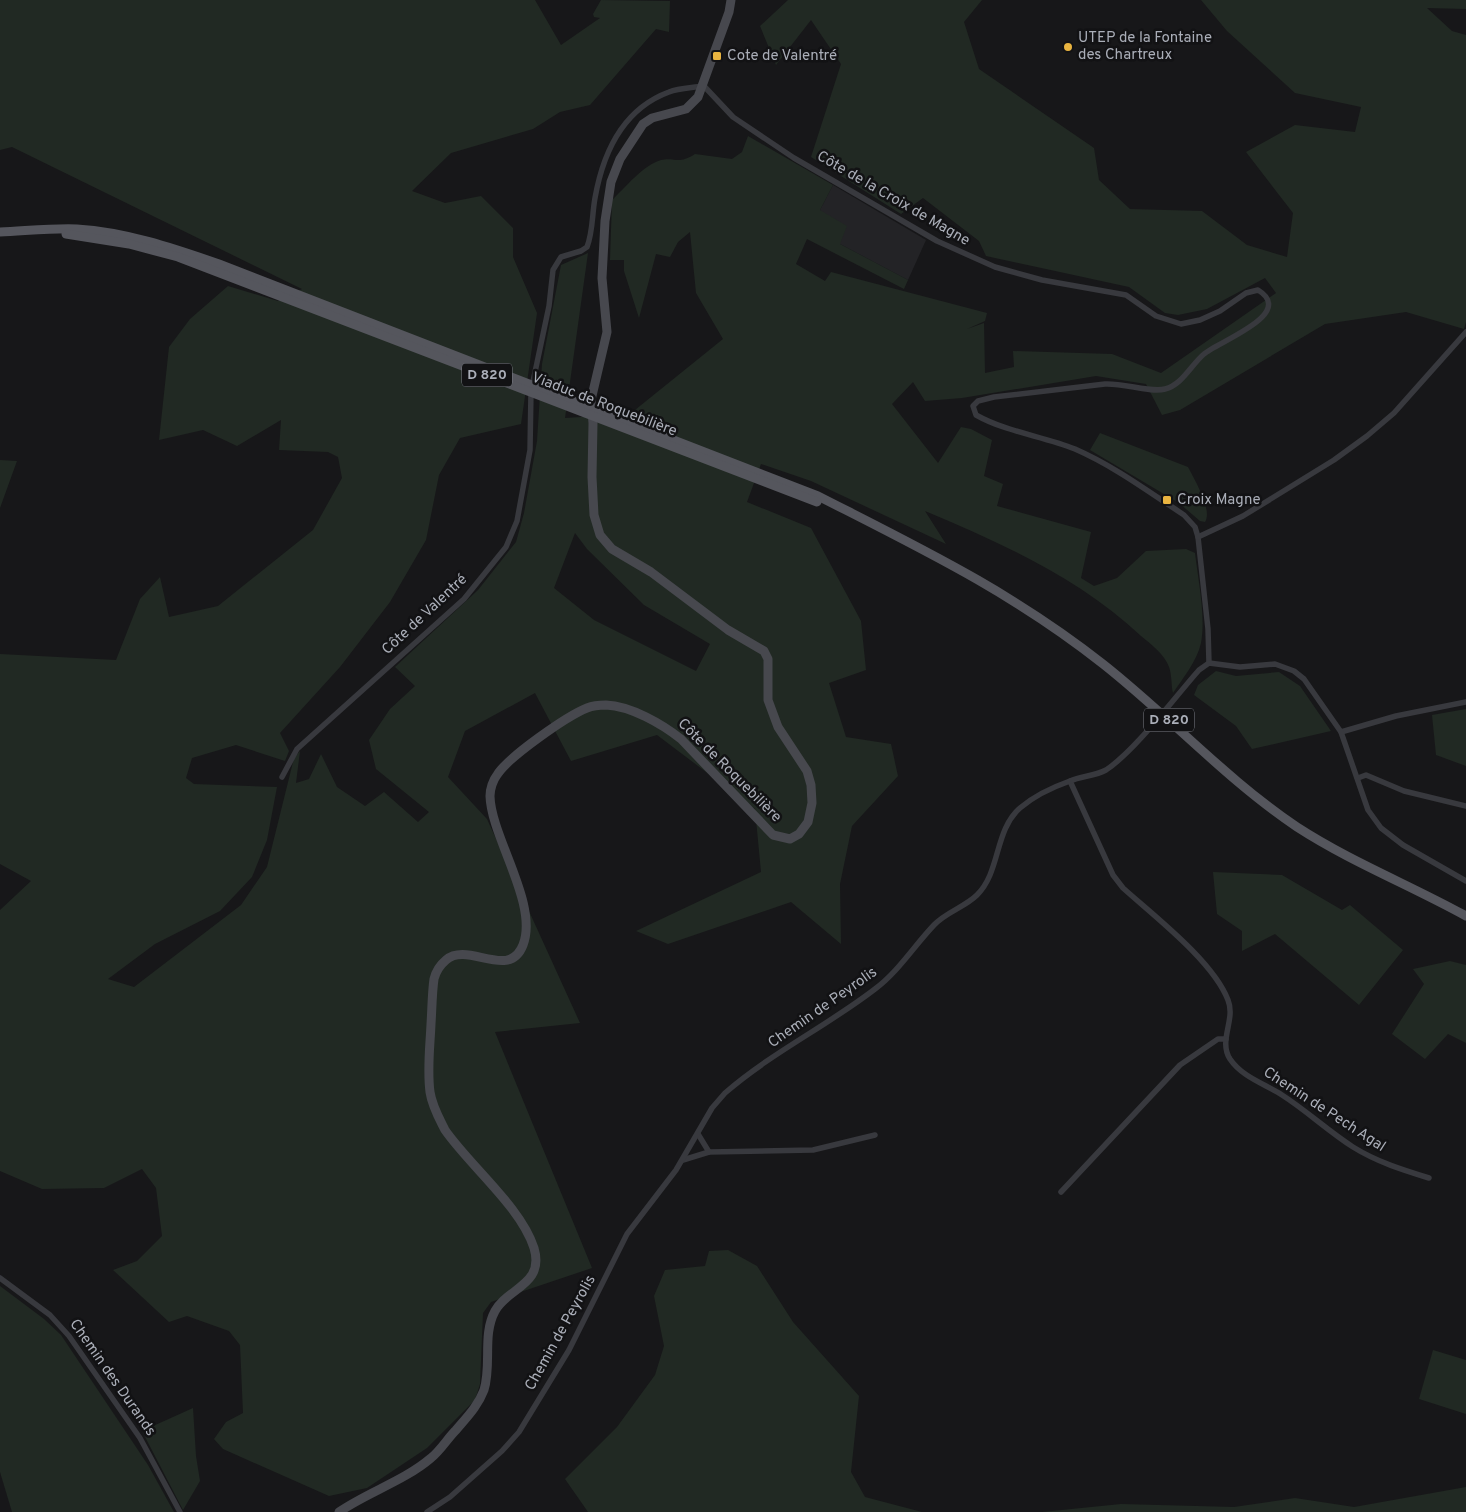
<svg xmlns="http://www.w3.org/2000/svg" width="1466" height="1512" font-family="Overpass,sans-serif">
	<rect width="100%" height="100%" fill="#171719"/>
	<polygon fill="#232326" points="833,185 926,240 908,280 840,244 820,210"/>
	<g fill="#212923" fill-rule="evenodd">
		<path d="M0,0h535l26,45 39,-27 -6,-1 -1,-3 8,-14 69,1 -1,31 -13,-3 -66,76 -30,7 -27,17 -82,24 -39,38 33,12 36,-7 32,32v29l24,56 -16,111 -61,14 -21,37 -13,65 -36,62 -50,65 -60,66 9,18 -4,10 -49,-16 -44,13 -6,20 8,6 83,3 -10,53 -15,37 -32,34 -65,33 -47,35 26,8 107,-82 26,-38 27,-109 6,-7 -4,32 13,-4 12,-25 16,33 28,19 19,-14 34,30 11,-10 -53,-43 -7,-29 21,-31 25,-23 -20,-19 83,-77 38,-48 8,-29 13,-72 5,-77 19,-99 27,-12 -23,165 65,-4 93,-75 -27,-46 -6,-61 -12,10 -8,15 -14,-3 -17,64 -15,-47v-11h-14l2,-60c13,-12 31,-35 49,-40 15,-3 17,5 34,-6l37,5 10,-7 6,-16 85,49 -13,25 27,16 -7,18 68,36 -4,9 -97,-50 -11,25 29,17 6,-9 156,41 -2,8 -18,8 17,-6 1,50 29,-6 -1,-16 99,3 49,19 115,-80 -11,-15 -58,31 -29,6 -13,-2 -36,-26 -143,-31 -7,-15 -56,-43 -22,16 -90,-57 30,-93 -30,-44 -35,45 -16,-39 28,-26h194l-18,22 15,47 115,79 5,32 31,29 72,2 45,34 40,12 6,-44 -47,-61 49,-27 60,7 6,-25 -66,-14 -68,-62 -26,-31h265v9l-39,-1 25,23 14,4v287l-2,7 -58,-17 -81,12 -145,86 -18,5 -16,-31 -50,-8 -134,22 -37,3 -12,-19 -21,22 46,59 23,-36 10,2 21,11 -8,36 19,8 -6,22 94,26 -10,46 13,8 23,-8 29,-27 40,-2 9,4c3,26 11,64 6,90 -4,18 -18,35 -28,50 -2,-8 -1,-18 -4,-26 -4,-12 -18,-23 -28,-31 -62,-58 -138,-92 -216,-125l21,33 -135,-63 -50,-17 -14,38 64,26 50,93 5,49 -37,13 17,54 45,7 7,32 -46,50 -12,58 1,60 -50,-42 -123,42 -32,-13 125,-59 -6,-63 -98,-74 -86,26 -36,-68 -70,38 -17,46 39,42 93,204 -85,9 97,236 -101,34 -8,11 -3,71 -5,16 -48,48 -60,40 -38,8 -106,-47 -9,-10 12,-17 17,-9 -3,-68 -11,-14 -42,-15 -18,6 -56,-52 24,-9 25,-25 -6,-48 -14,-19 -38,19 -62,1 -42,-18v-261l31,-29 -31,-17v-210l116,6 24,-61 20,-22 9,40 49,-11 95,-76 29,-52 -4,-21 -10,-5 -49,-2 2,-30 -44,26 -34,-16 -44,10 10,-93 21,-28 38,-33 50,15 24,-12 -290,-142 -12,3zM575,533l12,16 57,56 66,39 -14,27 -102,-51 -40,-32z"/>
		<path d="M1100,433l88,34c6,12 25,43 17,55l-5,-1 -21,-18 -89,-53z"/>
		<polygon points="0,460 17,461 0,508"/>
		<polygon points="1216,671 1236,676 1279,672 1300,686 1331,731 1252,749 1236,726 1194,695 1198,685"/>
		<polygon points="1466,709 1466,766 1436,755 1432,715"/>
		<polygon points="1213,872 1282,875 1342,910 1350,905 1403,950 1359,1005 1275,934 1242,951 1242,931 1217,914"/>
		<polygon points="1450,961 1466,965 1466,1043 1448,1034 1425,1059 1392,1034 1424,984 1413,969"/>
		<polygon points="728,1250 757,1266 793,1322 859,1396 851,1472 865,1497 922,1512 588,1512 565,1479 617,1427 655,1375 664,1346 654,1296 665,1270 705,1266 709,1251"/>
		<polygon points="0,1286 44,1319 61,1335 148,1465 174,1512 12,1512 0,1472"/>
		<polygon points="1433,1350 1466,1360 1466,1414 1419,1399"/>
		<polygon points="193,1408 196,1456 200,1481 183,1510 142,1431"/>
		<polygon points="1466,1487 1466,1512 1042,1512 1121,1504 1234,1507 1295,1498 1354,1507"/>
	</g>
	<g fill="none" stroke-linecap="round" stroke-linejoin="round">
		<g stroke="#38393e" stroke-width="5.5">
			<path d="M703,85l30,32 61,41 143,83 58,26 47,13 84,15 30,21 25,8 19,-4 20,-9 26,-18 12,-3c39,24 -41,52 -54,64 -13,11 -22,31 -39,35 -14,4 -41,-6 -60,-5l-111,13 -16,4 -5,5 3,9c30,17 67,21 99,34 39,17 74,43 109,66l11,12 3,10 10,92 1,34"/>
			<polyline points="1198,537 1243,516 1334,460 1367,436 1394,413 1466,332"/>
			<polyline points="1341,732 1396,716 1466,702"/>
			<path d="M282,777l15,-28 167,-150 42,-52 11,-26 13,-71 1,-59 18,-85 4,-36 8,-13 20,-6 6,-4c6,-15 5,-33 8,-49 8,-45 28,-89 74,-106 10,-4 22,-4 34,-6"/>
			<polyline points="1358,778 1366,775 1404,791 1466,806"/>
			<path d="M1070,781l43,94 10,13c31,28 90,73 105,112 8,20 -10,40 2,59 12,18 35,25 52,36 25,16 46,36 71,52 24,15 50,23 76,31"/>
			<polyline points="698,1134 709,1152"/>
			<polyline points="683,1160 709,1152 813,1150 875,1135"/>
			<polyline points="1061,1192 1180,1065 1218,1039 1226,1039"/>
			<polyline points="0,1278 50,1315 69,1336 140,1438 180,1512"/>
			<path d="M427,1512l23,-15 52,-46 17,-19 50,-82 58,-116 49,-64 36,-62 13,-15c46,-40 102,-67 150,-104 23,-17 39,-43 59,-64 12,-13 31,-18 43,-30 24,-24 17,-64 43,-87 14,-12 33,-21 50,-27 12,-5 25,-5 36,-11 29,-19 69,-73 93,-100l10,-7 31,4 35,-3 19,7 10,8 37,53 27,78 13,18 22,17 63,36"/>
		</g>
		<path stroke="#47484e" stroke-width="9" d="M339,1512c29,-20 65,-31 92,-54 10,-8 16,-19 25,-28 11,-13 22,-24 28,-40 8,-26 -2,-55 11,-79 12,-23 50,-26 39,-63 -13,-41 -64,-82 -89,-118 -6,-12 -13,-24 -15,-38 -3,-23 0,-45 1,-68 1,-15 1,-31 3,-45 2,-8 6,-14 12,-19 22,-19 63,21 77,-15 16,-41 -32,-108 -33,-149 0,-7 3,-16 7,-21 11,-18 70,-59 90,-67 5,-2 14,-3 19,-3 25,1 56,19 75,34l92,96 17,4 9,-5 9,-12 4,-19 -1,-18 -4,-14 -29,-44 -10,-27v-41l-4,-8 -36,-21 -77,-58 -39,-23 -12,-14 -6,-20 -2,-38 1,-54 -2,-23 16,-68 -5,-54 3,-57 6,-39 9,-23 23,-35 9,-6 34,-9 12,-12 31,-85 2,-12"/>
		<g stroke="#55565d" stroke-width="9">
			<path d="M0,232c25,-1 52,-4 77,-3 49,3 96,19 142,35l599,232c102,52 194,96 285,168 66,52 124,116 194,163 54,35 113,58 169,89"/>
			<polyline points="66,234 129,244 178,257 817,502"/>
		</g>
	</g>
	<g fill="#e9b440" stroke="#121214" stroke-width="2">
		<circle cx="1068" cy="47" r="5"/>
		<rect x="712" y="51" width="10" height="10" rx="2.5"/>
		<rect x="1162" y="495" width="10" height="10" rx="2.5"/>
	</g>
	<g text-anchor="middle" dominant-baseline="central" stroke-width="5" stroke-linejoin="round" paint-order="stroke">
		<g fill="#121214" stroke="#7c7f87" stroke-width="1">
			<rect x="462" y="363.5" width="50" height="23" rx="4"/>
			<rect x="1144" y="708.5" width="50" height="23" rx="4"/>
		</g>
		<g font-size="14" font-weight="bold" fill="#aaaeb8">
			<text x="487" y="375">D 820</text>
			<text x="1169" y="720">D 820</text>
		</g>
		<g font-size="15" fill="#aaaeb8" stroke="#121214" text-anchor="start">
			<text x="1078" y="38">UTEP de la Fontaine<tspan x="1078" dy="17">des Chartreux</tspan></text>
			<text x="727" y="56">Cote de Valentré</text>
			<text x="1177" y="500">Croix Magne</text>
		</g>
		<g font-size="15" fill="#aaaeb8" stroke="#121214">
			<text transform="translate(893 199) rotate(30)">Côte de la Croix de Magne</text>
			<text transform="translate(604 405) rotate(21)">Viaduc de Roquebilière</text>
			<text transform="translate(425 615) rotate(-43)">Côte de Valentré</text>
			<text transform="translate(729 771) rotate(45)">Côte de Roquebilière</text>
			<text transform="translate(823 1008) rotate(-35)">Chemin de Peyrolis</text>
			<text transform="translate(1324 1110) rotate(33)">Chemin de Pech Agal</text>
			<text transform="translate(561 1333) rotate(-61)">Chemin de Peyrolis</text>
			<text transform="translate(112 1378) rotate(55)">Chemin des Durands</text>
		</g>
	</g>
</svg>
